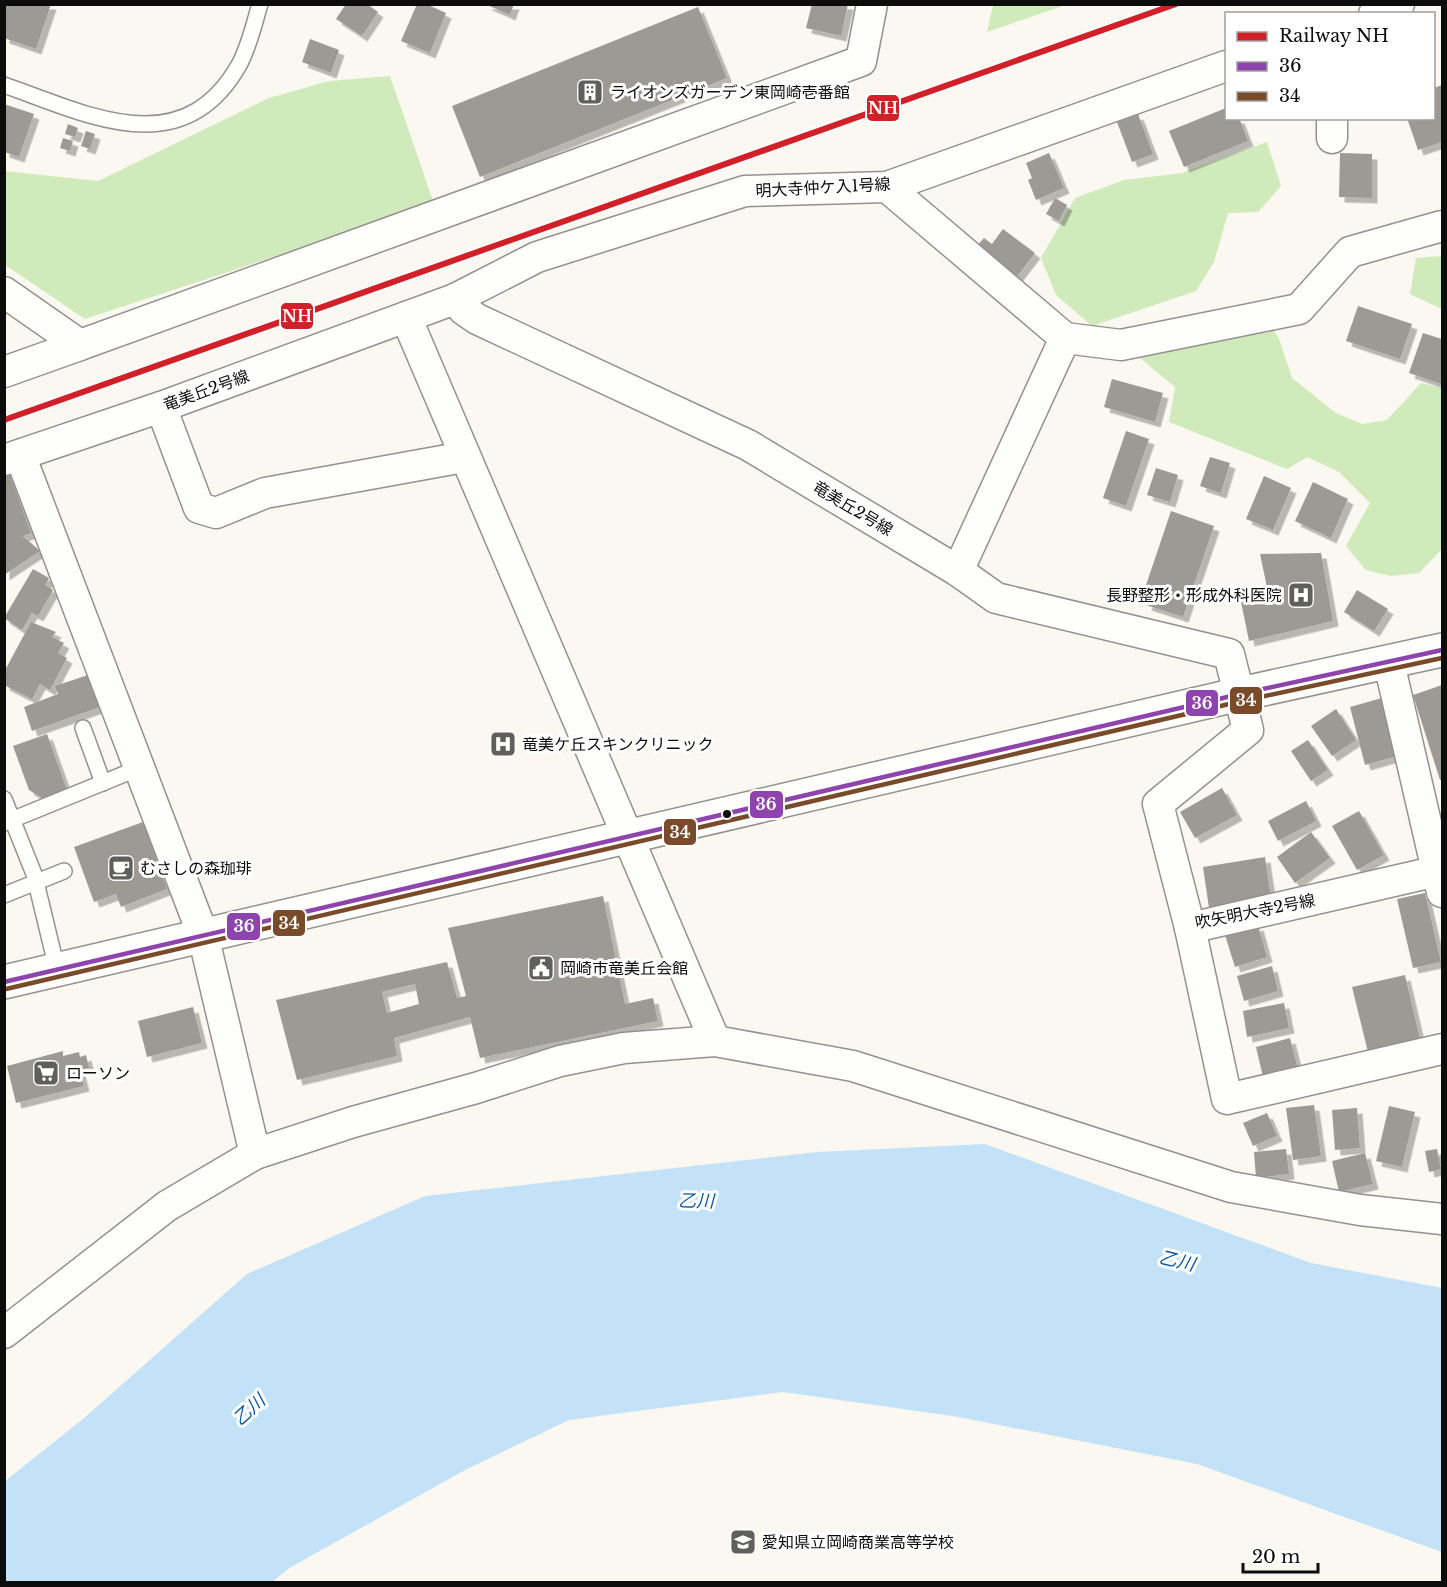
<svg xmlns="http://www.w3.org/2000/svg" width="1447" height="1587" font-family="'Libre Baskerville','Noto Sans JP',serif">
	<defs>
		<filter id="shadow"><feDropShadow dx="5.5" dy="5.5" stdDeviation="0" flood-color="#0004"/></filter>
	</defs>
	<rect width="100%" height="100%" fill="#faf8f0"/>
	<g fill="#d0eabb">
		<polygon points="993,5 993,4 1066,5 987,32"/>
		<polygon points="390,76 434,204 85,319 5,265 4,171 98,181 269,98 329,81"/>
		<polygon points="1267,142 1281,186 1258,212 1228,213 1214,262 1196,291 1092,326 1056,295 1041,258 1075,198 1124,180 1182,173"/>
		<polygon points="1442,256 1442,309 1410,294 1416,258"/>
		<polygon points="1265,315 1279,339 1292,378 1336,413 1362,424 1387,420 1421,383 1442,388 1442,549 1419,573 1391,576 1366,570 1346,546 1370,503 1339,472 1307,457 1287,469 1169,422 1175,387 1130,350"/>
	</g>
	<polygon fill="#c3e2f8" points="985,1144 1311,1263 1442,1288 1442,1552 1197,1464 959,1417 783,1392 569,1420 467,1469 291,1567 272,1582 5,1582 5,1481 83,1419 247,1274 425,1196 817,1152"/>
	<g fill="#9d9a96" fill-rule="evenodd" filter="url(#shadow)">
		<polygon points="4,4 51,4 36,49 4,38"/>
		<polygon points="346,4 367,4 378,12 362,36 336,19"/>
		<polygon points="417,4 426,4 446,13 430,53 401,41"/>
		<polygon points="485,4 514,4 510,15"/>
		<polygon points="812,4 848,4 841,36 806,28"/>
		<polygon points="698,7 727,78 480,177 452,106"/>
		<polygon points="310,39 339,50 331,73 302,62"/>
		<polygon points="1442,85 1442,142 1418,150 1407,118 1434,118 1434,88"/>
		<polygon points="4,104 34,114 19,157 4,152"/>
		<polygon points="1226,108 1226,118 1239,118 1248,141 1184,167 1169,131"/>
		<polygon points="1138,114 1153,154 1132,162 1117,122"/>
		<polygon points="68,124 78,128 75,137 65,134"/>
		<polygon points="86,131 95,134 90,149 81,146"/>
		<polygon points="63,138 73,141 70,151 60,148"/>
		<polygon points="1049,153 1064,188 1036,200 1028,180 1032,178 1026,163"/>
		<polygon points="1340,153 1372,154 1372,198 1339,197"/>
		<polygon points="1055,198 1067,205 1059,221 1046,214"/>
		<polygon points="1003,229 1035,253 1015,279 975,248 984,238 992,244"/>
		<polygon points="1358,306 1412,324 1400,359 1346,341"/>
		<polygon points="1423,333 1442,339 1441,384 1409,373"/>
		<polygon points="1112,379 1163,393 1155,422 1104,407"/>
		<polygon points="1126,431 1149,439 1126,506 1103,498"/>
		<polygon points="1210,457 1230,463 1221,493 1200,486"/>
		<polygon points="1156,468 1178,475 1170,502 1147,495"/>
		<polygon points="10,475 31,533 23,536 40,551 4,575 4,476"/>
		<polygon points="1264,476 1291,488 1273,530 1246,519"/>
		<polygon points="1313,482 1348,499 1331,538 1295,521"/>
		<polygon points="1171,511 1214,526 1183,617 1146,605 1150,593 1144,591"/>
		<polygon points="1321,553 1333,621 1249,641 1239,592 1267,587 1260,554"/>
		<polygon points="33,569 49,578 45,585 53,590 38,616 32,613 22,630 4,618"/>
		<polygon points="1357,590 1388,609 1374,631 1344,612"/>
		<polygon points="31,622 56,632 52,637 64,643 58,653 67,658 50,690 40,684 32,699 4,685 4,672"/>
		<polygon points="88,675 100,707 32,731 24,707 58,694 55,686"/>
		<polygon points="1442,685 1442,780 1440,780 1413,695"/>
		<polygon points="1382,698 1397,756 1365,765 1350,707"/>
		<polygon points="1336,709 1356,740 1332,756 1311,726"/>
		<polygon points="47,734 67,790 44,799 29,790 13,746"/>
		<polygon points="1308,740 1328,770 1311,781 1291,751"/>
		<polygon points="1222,788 1237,815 1195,838 1180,812"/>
		<polygon points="1306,801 1316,821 1278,841 1268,821"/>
		<polygon points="1359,811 1384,855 1357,870 1332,826"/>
		<polygon points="143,822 167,889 121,907 116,894 94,902 74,847"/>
		<polygon points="1311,832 1330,858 1295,883 1277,857"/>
		<polygon points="1265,857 1271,898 1209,908 1203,867"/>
		<polygon points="1425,893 1441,962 1413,968 1397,899"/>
		<path d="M603,896l22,108 28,-6 5,23 -178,37 -10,-41 -76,21 3,18 -100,24 -21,-80 171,-38 10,36 9,-2 -18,-68zM415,984l4,20 -32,9 -5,-21z"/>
		<polygon points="1258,925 1267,957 1235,967 1225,935"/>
		<polygon points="1272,966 1278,991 1244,1001 1237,976"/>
		<polygon points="1405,975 1420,1039 1368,1052 1352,987"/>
		<polygon points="1284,1003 1289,1028 1247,1037 1243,1011"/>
		<polygon points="193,1007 202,1043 147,1057 138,1021"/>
		<polygon points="1290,1038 1298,1069 1263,1077 1256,1047"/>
		<polygon points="63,1051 63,1056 79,1052 80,1057 86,1055 89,1068 80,1070 84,1086 16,1103 7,1066"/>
		<polygon points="1314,1105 1321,1156 1293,1160 1286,1108"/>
		<polygon points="1389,1106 1415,1112 1402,1167 1376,1161"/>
		<polygon points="1357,1108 1360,1148 1335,1150 1332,1110"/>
		<polygon points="1267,1113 1277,1136 1253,1146 1243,1123"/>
		<polygon points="1286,1149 1289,1174 1256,1178 1254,1152"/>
		<polygon points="1437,1149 1441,1169 1429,1172 1425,1151"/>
		<polygon points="1365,1153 1373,1184 1339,1192 1332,1161"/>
	</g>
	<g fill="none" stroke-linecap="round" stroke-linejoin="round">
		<defs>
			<g id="service">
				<path d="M4,85c83,29 178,80 235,-20 10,-18 15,-41 21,-61"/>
				<polyline points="83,728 103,783"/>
				<polyline points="4,799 34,874 57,969"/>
				<polyline points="4,823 139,768"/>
				<polyline points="4,895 64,871"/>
			</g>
			<g id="minor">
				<polyline points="1374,14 1399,4"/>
				<polyline points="1332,138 1332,118"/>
				<polyline points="887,187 1065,338 958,571"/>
				<polyline points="4,292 80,345 4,372"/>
				<polyline points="455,299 464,310 477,319 748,445 958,571 996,598 1229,654 1248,730 1158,804 1190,928 1442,870"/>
				<polyline points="406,317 715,1041"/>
				<polyline points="1065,338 1121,345 1299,309 1350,252 1442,226"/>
				<polyline points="80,345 861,61 872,4"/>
				<polyline points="161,407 199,508 216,513 265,493 464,457"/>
				<polyline points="4,460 161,407 455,299 537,257 745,191 887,187 1226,66"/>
				<polyline points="1389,663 1442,892"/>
				<polyline points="1190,928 1227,1099 1442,1049"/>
				<polyline points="255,1154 353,1122 476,1088 560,1061 624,1048 715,1041 853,1066 1231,1187 1360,1210 1442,1219"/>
				<polyline points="4,1333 167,1206 255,1154 203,935 20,455"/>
			</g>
			<polyline id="tertiary" points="4,982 1240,694 1442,650"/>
		</defs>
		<use href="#service" stroke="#93928f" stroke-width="18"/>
		<use href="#minor" stroke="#93928f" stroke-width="33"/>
		<use href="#tertiary" stroke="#93928f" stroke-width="36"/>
		<use href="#service" stroke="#fefefd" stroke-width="15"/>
		<use href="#minor" stroke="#fefefd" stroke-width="30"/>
		<use href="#tertiary" stroke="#fefefd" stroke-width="33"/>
		<defs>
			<polyline id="bus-1" points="4,982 1240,694 1442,650"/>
			<polyline id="bus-2" points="6,989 1242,701 1442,658"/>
		</defs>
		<use href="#bus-1" stroke="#fff" stroke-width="9"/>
		<use href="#bus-2" stroke="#fff" stroke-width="9"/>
		<use href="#bus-1" stroke="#8e44ad" stroke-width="4.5"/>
		<use href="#bus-2" stroke="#7a4b2a" stroke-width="4.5"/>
		<defs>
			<polyline id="rail-1" points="4,420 1176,4"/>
		</defs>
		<use href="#rail-1" stroke="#fff" stroke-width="10"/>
		<use href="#rail-1" stroke="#d12027" stroke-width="6"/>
	</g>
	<defs>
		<symbol id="building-square" viewBox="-11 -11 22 22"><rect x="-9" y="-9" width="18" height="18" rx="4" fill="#5f5f5c" stroke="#fff"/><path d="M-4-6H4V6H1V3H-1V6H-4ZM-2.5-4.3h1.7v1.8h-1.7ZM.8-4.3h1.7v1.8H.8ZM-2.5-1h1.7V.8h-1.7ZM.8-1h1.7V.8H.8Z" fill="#fff"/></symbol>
		<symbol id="hospital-square" viewBox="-11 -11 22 22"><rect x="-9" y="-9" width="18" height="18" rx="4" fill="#5f5f5c" stroke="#fff"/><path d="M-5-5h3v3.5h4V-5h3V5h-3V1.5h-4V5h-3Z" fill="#fff"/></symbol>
		<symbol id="cafe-square" viewBox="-11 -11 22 22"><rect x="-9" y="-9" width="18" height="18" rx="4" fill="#5f5f5c" stroke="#fff"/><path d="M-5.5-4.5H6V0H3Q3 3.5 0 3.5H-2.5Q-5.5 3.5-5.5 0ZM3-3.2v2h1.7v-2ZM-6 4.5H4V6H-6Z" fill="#fff"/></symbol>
		<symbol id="civic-square" viewBox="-11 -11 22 22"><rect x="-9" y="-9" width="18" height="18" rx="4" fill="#5f5f5c" stroke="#fff"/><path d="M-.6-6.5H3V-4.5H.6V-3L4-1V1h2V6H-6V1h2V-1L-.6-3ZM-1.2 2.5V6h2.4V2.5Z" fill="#fff"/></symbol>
		<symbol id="supermarket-square" viewBox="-11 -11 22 22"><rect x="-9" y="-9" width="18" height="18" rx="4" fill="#5f5f5c" stroke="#fff"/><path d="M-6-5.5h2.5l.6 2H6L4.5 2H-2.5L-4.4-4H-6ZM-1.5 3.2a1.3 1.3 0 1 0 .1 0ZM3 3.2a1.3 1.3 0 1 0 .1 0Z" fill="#fff"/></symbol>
		<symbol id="school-square" viewBox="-11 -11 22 22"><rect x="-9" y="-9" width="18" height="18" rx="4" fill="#5f5f5c" stroke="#fff"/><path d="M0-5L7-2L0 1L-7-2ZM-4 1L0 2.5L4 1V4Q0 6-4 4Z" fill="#fff"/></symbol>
	</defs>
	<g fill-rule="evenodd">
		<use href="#building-square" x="575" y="77" width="30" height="30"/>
		<use href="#hospital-square" x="1286" y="580" width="30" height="30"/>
		<use href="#hospital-square" x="488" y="729" width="30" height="30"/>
		<use href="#cafe-square" x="106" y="853" width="30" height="30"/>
		<use href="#civic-square" x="526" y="953" width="30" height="30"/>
		<use href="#supermarket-square" x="31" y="1058" width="30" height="30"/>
		<use href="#school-square" x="728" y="1527" width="30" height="30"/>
	</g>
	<circle fill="#0c0c0c" stroke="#fff" stroke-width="2" cx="727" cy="814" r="5"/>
	<g text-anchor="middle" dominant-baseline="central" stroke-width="6" stroke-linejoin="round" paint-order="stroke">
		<g font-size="16" fill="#0c0c0c" stroke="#fff" text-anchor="start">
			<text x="610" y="92">ライオンズガーデン東岡崎壱番館</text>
			<text x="1282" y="595" text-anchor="end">長野整形・形成外科医院</text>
			<text x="522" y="744">竜美ケ丘スキンクリニック</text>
			<text x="140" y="868">むさしの森珈琲</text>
			<text x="560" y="968">岡崎市竜美丘会館</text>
			<text x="66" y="1073">ローソン</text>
			<text x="762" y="1542">愛知県立岡崎商業高等学校</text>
		</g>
		<g font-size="16" fill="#0c0c0c" stroke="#fff">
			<text transform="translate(823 187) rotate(-3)">明大寺仲ケ入1号線</text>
			<text transform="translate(206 390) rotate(-20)">竜美丘2号線</text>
			<text transform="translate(853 508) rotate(31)">竜美丘2号線</text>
			<text transform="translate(1255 911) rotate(-11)">吹矢明大寺2号線</text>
		</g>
		<g font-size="18" font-style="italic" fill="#0b5aa8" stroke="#fff">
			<text transform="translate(696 1201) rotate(1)">乙川</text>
			<text transform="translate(1177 1261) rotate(13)">乙川</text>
			<text transform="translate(249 1410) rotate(-42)">乙川</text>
		</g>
	</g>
	<g stroke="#fff" stroke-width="2">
		<rect x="866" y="94" width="34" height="28" rx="6" fill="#d12027"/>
		<rect x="280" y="302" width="34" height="28" rx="6" fill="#d12027"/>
		<rect x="1229" y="686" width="34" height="29" rx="6" fill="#7a4b2a"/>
		<rect x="1185" y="689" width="34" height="28" rx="6" fill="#8e44ad"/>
		<rect x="749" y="790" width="35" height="29" rx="6" fill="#8e44ad"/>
		<rect x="663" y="818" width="34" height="28" rx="6" fill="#7a4b2a"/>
		<rect x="272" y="909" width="34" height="28" rx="6" fill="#7a4b2a"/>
		<rect x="226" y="912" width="35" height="29" rx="6" fill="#8e44ad"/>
	</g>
	<g font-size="16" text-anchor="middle" font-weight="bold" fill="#fff">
		<text x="883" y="114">NH</text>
		<text x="297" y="322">NH</text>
		<text x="1246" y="706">34</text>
		<text x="1202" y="709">36</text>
		<text x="766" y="810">36</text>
		<text x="680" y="838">34</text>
		<text x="289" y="929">34</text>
		<text x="244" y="932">36</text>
	</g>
	<rect width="1447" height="1587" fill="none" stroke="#0c0c0c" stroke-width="12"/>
	<rect x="1225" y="12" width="210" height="108" fill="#ffffff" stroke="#9e9e9e" stroke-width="1.5"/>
	<rect x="1237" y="32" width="30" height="9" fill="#d12027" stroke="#9e9e9e" stroke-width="1.5"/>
	<text x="1279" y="42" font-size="18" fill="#0c0c0c">Railway NH</text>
	<rect x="1237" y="62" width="30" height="9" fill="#8e44ad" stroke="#9e9e9e" stroke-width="1.5"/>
	<text x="1279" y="72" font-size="18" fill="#0c0c0c">36</text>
	<rect x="1237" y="92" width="30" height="9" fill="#7a4b2a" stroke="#9e9e9e" stroke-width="1.5"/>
	<text x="1279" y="102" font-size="18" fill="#0c0c0c">34</text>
	<path d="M1243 1563v9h75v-9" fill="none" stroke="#0c0c0c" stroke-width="3"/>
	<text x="1252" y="1563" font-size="18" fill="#0c0c0c" stroke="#ffffff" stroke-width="4.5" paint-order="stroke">20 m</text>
</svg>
